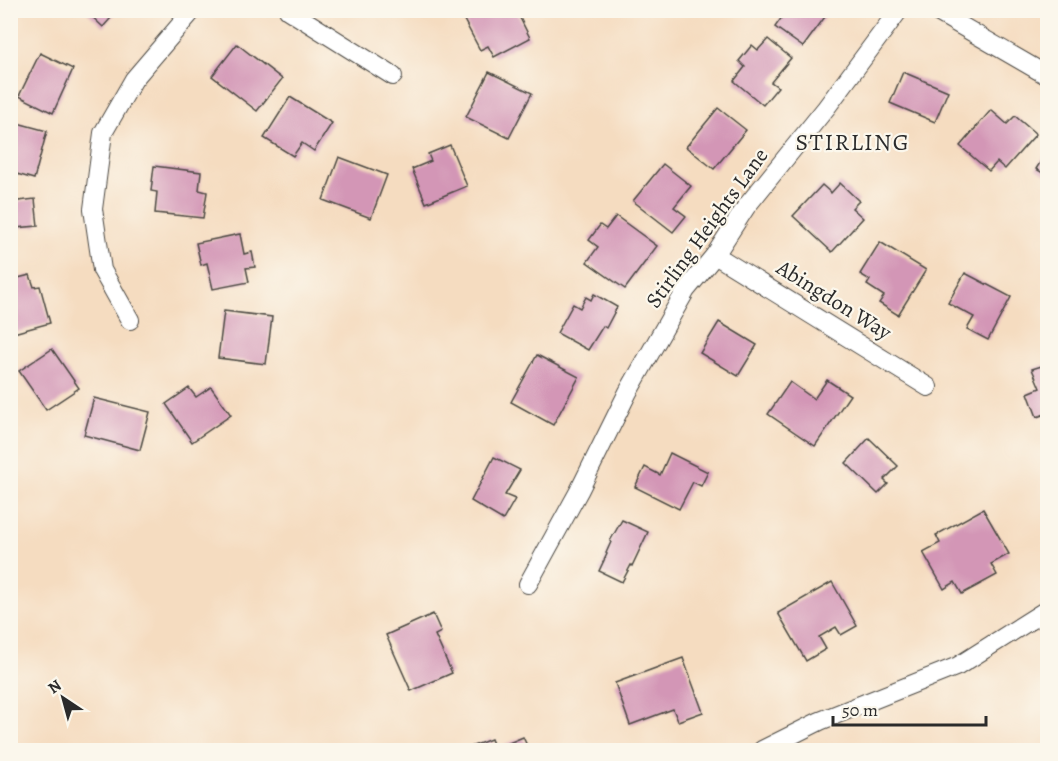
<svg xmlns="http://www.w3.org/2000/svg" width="1058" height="761" font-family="Alegreya,serif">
	<rect width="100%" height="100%" fill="#fbf7ec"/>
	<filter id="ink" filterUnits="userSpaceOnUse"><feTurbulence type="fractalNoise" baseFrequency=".0167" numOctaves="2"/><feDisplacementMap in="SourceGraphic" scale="12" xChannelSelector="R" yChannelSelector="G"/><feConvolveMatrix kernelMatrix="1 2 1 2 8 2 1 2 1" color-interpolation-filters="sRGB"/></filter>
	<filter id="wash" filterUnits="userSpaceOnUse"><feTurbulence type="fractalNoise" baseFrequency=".008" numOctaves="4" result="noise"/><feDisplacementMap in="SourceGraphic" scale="24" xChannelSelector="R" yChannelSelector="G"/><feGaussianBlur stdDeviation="1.35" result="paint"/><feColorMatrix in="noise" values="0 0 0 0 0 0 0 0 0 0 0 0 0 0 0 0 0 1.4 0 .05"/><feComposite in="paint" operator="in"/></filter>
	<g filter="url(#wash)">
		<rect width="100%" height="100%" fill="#f5dcc0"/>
		<g id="blocks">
			<g fill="#d396b6">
				<polygon points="85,10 118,10 103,27"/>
				<polygon points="478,10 516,10 530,38 494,57 488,46 480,50 463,18"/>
				<polygon points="787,10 830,10 803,47 775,27"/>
				<polygon points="768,39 791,58 771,82 778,87 763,105 734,81 745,67 739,61 752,45 758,50"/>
				<polygon points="237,44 282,79 257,111 212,76"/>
				<polygon points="40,53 73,69 53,113 19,96"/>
				<polygon points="489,72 532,93 509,138 466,117"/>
				<polygon points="903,72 948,91 935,122 890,103"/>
				<polygon points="290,97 332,123 314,151 302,143 293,156 264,138"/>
				<polygon points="718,108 746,130 714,169 686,147"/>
				<polygon points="991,110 1007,124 1015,116 1036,134 1005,169 997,162 989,171 960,146"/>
				<polygon points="10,121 47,131 34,179 10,172"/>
				<polygon points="450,145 467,186 426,203 412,169 431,161 428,154"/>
				<polygon points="1048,150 1048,176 1036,169"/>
				<polygon points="339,157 387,175 371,218 323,200"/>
				<polygon points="663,164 691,186 674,207 686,216 673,232 633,201"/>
				<polygon points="154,166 201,172 199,190 207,192 203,218 155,213 157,192 151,191"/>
				<polygon points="840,183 859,201 852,208 863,218 832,252 793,216 822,185 831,193"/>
				<polygon points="35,199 38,226 15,228 17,247 10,248 10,202"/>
				<polygon points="616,216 657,246 625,289 587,262 598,247 589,240 600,225 606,229"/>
				<polygon points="240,234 244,254 252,252 255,267 246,268 249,282 213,289 207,263 201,265 196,243"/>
				<polygon points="880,242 926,270 898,315 879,303 884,296 867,285 870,280 860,274"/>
				<polygon points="965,273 1011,297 988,340 967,329 974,317 948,303"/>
				<polygon points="30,275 34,287 40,286 50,323 10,334 10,280"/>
				<polygon points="594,294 617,307 606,328 603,326 588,350 557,333 573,304 580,308 586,297 591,300"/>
				<polygon points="224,311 272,317 266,364 218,358"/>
				<polygon points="719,322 757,345 738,376 700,353"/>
				<polygon points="52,349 79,388 46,410 19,371"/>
				<polygon points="537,355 579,377 553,425 511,402"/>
				<polygon points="1048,364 1048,413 1037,417 1028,393 1040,388 1032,369"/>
				<polygon points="827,380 850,395 815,446 768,414 790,382 814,399"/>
				<polygon points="211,387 231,415 192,442 166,404 189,388 196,397"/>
				<polygon points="94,398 150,412 140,450 84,435"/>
				<polygon points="869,438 898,466 884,480 888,484 878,494 846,463"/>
				<polygon points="670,453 708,472 701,486 693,482 679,509 635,487 645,467 660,475"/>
				<polygon points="494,457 520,470 505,495 515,499 503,520 471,501"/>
				<polygon points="983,509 1009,554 991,564 997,575 962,594 955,582 944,589 923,552 940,543 936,535"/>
				<polygon points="622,520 648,532 632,566 631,565 622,582 599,571 607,554 606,553 611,542 610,541"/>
				<polygon points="832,582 857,626 841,635 836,627 819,637 826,649 806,661 778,613"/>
				<polygon points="433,614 441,632 435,635 452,673 411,691 386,635"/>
				<polygon points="683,658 703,712 678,721 673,709 630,725 615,683"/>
				<polygon points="523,737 529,750 463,750 491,739 495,749"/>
			</g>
		</g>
	</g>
	<g filter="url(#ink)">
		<use href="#blocks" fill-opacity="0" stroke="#494641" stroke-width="1.5"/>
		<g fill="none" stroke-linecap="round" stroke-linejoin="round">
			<defs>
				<g id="minor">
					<polyline points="288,10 393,76"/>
					<polyline points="934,10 1048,76"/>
					<polyline points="715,255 928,387"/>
					<polyline points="130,320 102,270 93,209 103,133 134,79 193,10"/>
					<polyline points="528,584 579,491 628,392 686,290 715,255 746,207 826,108 899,10"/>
					<polyline points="762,750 820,721 958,666 1048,609"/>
				</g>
			</defs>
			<use href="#minor" stroke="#494641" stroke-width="20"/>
			<use href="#minor" stroke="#fff" stroke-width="18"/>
		</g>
	</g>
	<g text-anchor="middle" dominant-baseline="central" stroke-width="4.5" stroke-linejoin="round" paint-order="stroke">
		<g font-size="22" fill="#2b2b2b" stroke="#fbf7ec">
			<text transform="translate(707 228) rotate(-54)">Stirling Heights Lane</text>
			<text transform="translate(834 300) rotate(32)">Abingdon Way</text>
		</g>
		<g font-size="24" letter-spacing="1.5" fill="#2b2b2b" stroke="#fbf7ec">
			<text x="853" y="142">STIRLING</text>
		</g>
	</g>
	<rect width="1058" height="761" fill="none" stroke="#fbf7ec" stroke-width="36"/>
	<g transform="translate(63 698) rotate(324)" stroke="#fbf7ec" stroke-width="4.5" paint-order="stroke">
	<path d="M0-4.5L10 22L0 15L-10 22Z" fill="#2b2b2b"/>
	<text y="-9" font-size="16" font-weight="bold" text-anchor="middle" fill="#2b2b2b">N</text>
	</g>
	<path d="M833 716v9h153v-9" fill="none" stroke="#2b2b2b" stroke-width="3"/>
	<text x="842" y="716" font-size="18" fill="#2b2b2b" stroke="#fbf7ec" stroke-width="4.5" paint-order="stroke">50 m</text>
</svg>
